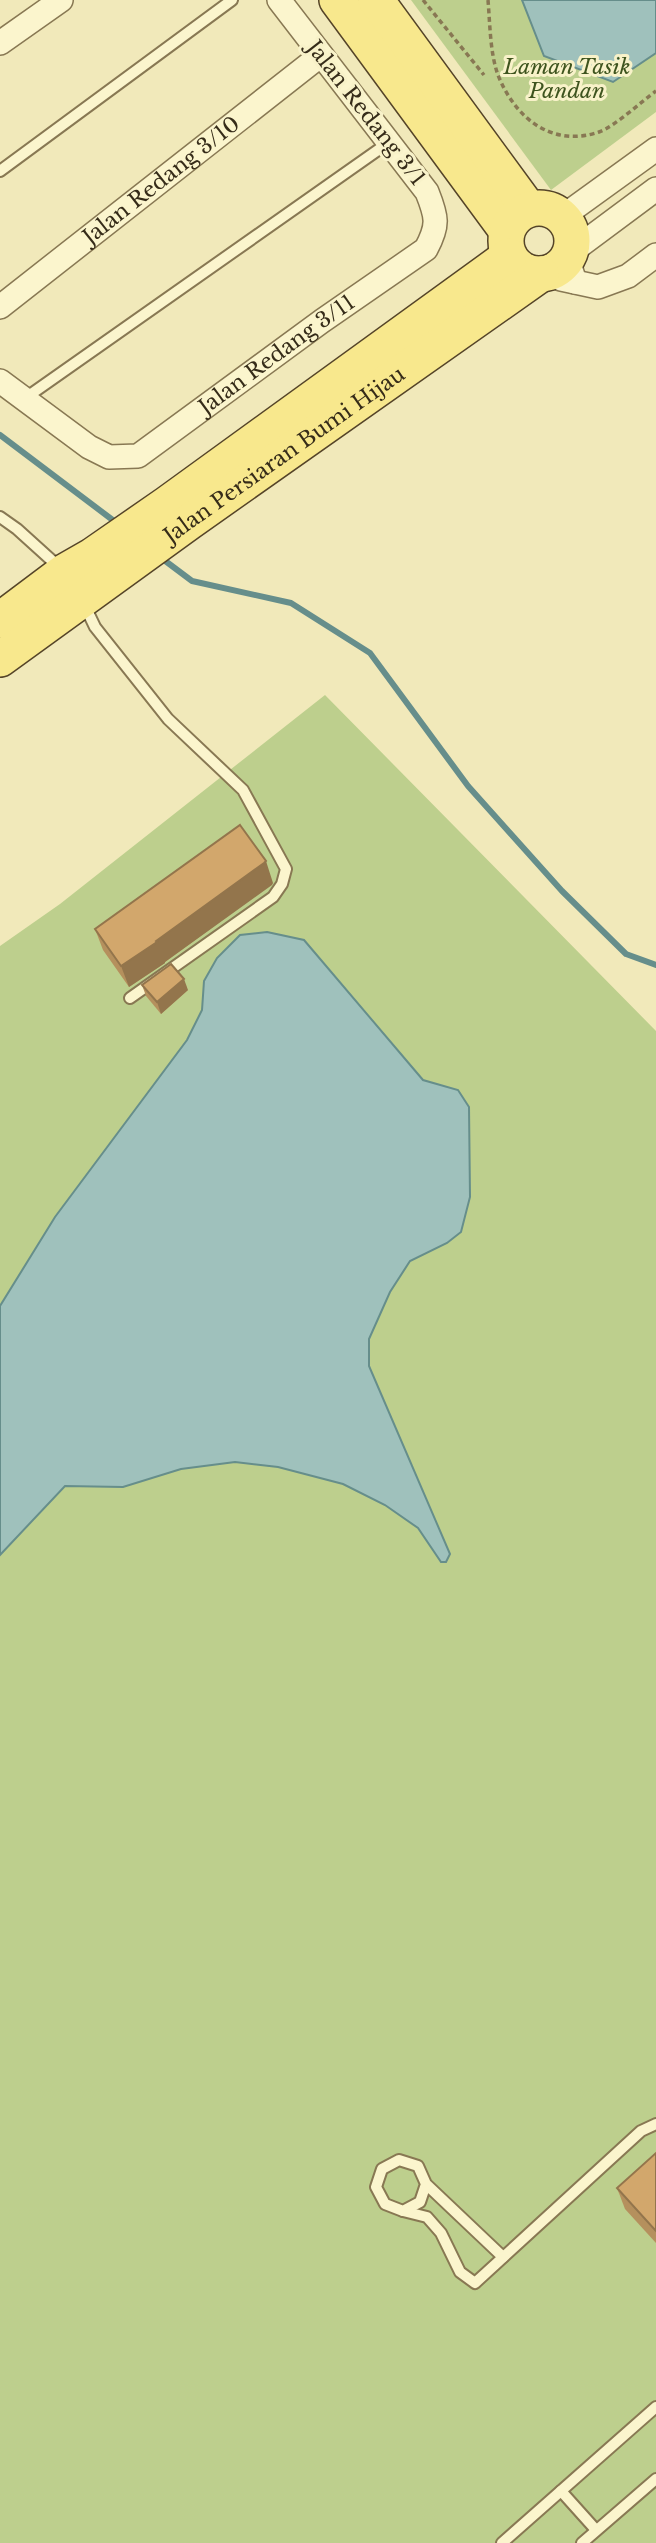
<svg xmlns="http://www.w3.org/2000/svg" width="656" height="2543" font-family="'Libre Baskerville',serif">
	<rect width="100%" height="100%" fill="#f1e9ba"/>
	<g fill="#bdcf8d">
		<polygon points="411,0 656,0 656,112 551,190"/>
		<polygon points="325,695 656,1031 656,2543 0,2543 0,946 60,904"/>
	</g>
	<g fill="#9fc1bc" stroke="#668e8b" stroke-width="2">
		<polygon points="522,0 656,0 656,53 613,82 544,56"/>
		<polygon points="267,932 304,940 423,1080 458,1090 469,1107 470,1197 461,1232 447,1243 410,1261 390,1292 369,1339 369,1366 450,1554 446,1562 441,1562 418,1528 385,1505 343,1484 278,1467 235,1462 181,1469 123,1487 65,1486 0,1555 0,1306 55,1217 187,1040 202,1010 204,981 217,958 240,935"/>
	</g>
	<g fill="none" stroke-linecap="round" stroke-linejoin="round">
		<g stroke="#668e8b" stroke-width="6">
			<polyline points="0,435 118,524"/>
			<polyline points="160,557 192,581 291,603 370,653 468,786 562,891 626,954 656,965"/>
		</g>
		<defs>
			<g id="service">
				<polyline points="0,171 232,0"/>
				<polyline points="24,399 388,143"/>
				<polyline points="0,517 17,529 59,567"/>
				<polyline points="84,604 95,627 168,719 243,790 286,869 282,884 273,897 130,998"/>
				<polyline points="426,2184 420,2202 403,2211 385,2204 376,2187 382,2169 399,2160 418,2166 426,2184 503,2257"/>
				<polyline points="403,2211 427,2217 441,2233 460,2272 475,2283 641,2131 656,2124"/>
				<polyline points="561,2491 596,2530"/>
				<polyline points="502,2543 656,2407"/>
				<polyline points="582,2543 656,2479"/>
			</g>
			<g id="minor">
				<polyline points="0,43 61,0"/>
				<polyline points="562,217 656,149"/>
				<polyline points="561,279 598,287 628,276 656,255"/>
				<polyline points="575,282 567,257 570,253 656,189"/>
				<path id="s1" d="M0,307l321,-252"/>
				<path id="s2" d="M0,381l89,66 20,10 29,-1 184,-135 104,-72c13,-24 11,-32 1,-57l-148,-192"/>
			</g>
			<g id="primary">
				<polyline points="337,0 507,231"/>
				<polyline points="376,0 529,209"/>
				<circle cx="539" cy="241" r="33"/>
				<polyline points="0,620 64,572 92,556 167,504 509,256"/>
				<path id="s3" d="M0,659l189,-137 352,-248"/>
			</g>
		</defs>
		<use href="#service" stroke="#887853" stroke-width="14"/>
		<use href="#minor" stroke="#887853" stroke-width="26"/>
		<use href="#primary" stroke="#554428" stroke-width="38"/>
		<g stroke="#887853" stroke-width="3.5" stroke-dasharray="5 3.5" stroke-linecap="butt">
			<polyline points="423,0 484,75"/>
			<path d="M488,0c2,24 2,53 10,75 17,43 54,73 101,57 15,-5 43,-31 57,-41"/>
		</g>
		<use href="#service" stroke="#fbf5cd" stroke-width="10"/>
		<use href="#minor" stroke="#fbf5cd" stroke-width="23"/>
		<use href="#primary" stroke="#f8e88d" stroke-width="35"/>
	</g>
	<g fill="#b5905d">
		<polygon points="273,883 165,962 165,963 129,987 103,950 95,929"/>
		<polygon points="142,985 188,990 161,1014 146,996"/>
		<polygon points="656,2153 656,2243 625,2209 617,2188"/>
	</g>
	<g fill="#93754c">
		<polygon points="266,861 273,883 272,885 165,962 165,963 129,987 121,966"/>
		<polygon points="184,979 188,990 161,1014 157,1002"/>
	</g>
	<g fill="#d2a76c" stroke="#93754c" stroke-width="2">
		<polygon points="240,825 266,861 264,863 156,941 157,942 121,966 95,929"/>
		<polygon points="171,964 184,979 157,1002 142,985"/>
		<polygon points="656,2153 656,2231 617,2188"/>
	</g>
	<g text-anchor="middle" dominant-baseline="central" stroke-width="6" stroke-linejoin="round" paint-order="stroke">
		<g font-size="21" font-style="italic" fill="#3e541e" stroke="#f8f2c9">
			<text x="567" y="67">Laman Tasik<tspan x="567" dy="24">Pandan</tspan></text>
		</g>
		<g font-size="21" fill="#362c19" stroke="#f8f2c9">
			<text transform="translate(366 113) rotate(52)">Jalan Redang 3/1</text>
			<text stroke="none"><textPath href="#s1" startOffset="205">Jalan Redang 3/10</textPath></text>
			<text stroke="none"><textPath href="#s2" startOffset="334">Jalan Redang 3/11</textPath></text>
			<text stroke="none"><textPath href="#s3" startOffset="350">Jalan Persiaran Bumi Hijau</textPath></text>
		</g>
	</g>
</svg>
